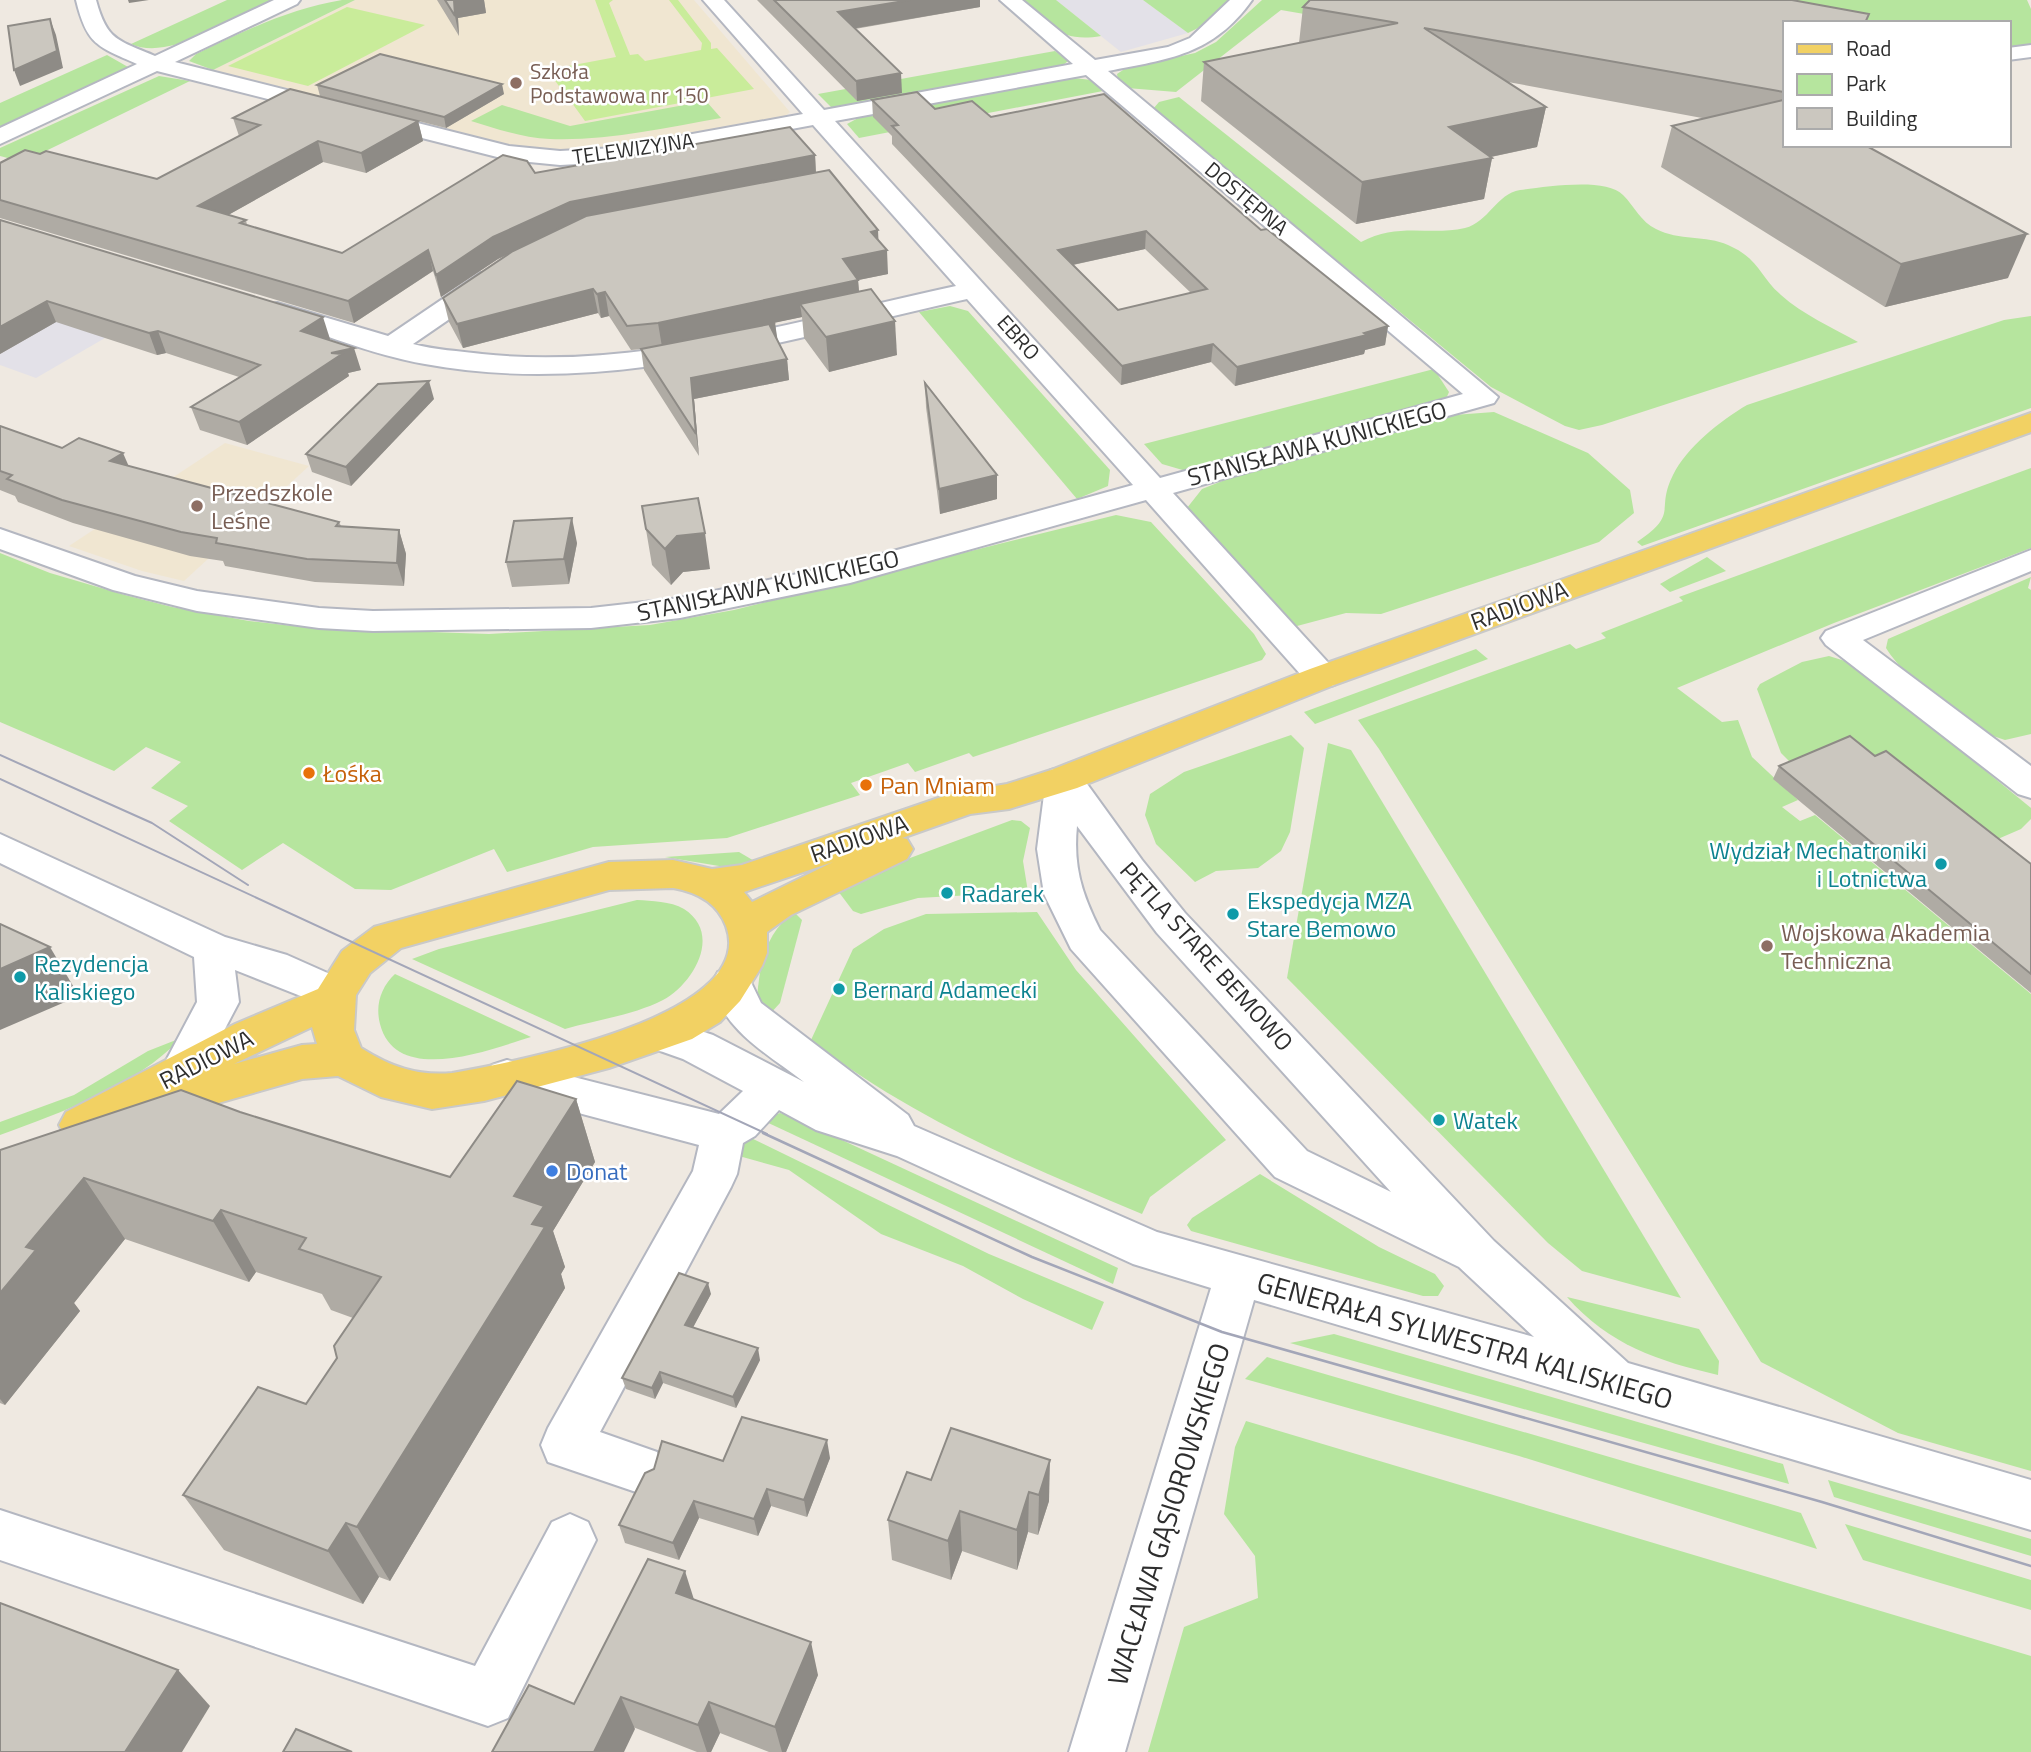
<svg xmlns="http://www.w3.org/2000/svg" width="2031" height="1752" font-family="'Titillium Web',sans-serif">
	<rect width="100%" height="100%" fill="#efe9e1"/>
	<g fill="#e3e1e8">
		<polygon points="1056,0 1143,0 1188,33 1121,52"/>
		<polygon points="179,295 36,378 0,365 0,321"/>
	</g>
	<g fill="#f0e6d1">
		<polygon points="355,0 694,0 790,112 783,118 620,148 542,150 517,147 213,70"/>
		<polygon points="225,443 309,466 184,581 142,571 69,546"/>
	</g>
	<g fill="#b6e59e">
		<path d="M227,0h47c-38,17 -104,62 -143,44z"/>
		<path d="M342,0h13l-142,70 -24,-9 7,-7c48,-23 93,-45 146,-54z"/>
		<path d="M1021,0h35l45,36c-41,7 -50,-11 -80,-36z"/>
		<polygon points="1143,0 1229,0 1202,26 1188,33"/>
		<polygon points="1262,0 1425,0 1688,80 1281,10 1176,92 1127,88 1118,80 1117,74 1126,68 1195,53 1216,42"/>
		<polygon points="1658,0 2027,0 2031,9 2031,47 2008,51 2008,23 1784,23"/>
		<polygon points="1055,51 1068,61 1062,66 854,107 831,107 818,94"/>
		<polygon points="107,55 128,67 0,127 0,103"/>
		<polygon points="159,76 190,81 23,162 0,156 0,148"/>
		<polygon points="1074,78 1091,80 1103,91 859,138 847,124 862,116"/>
		<path d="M1179,97l182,145c37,-20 68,-6 104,-14 24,-6 31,-34 55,-38 25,-3 86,-13 103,5 12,12 18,27 33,34 23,12 50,6 72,16 32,14 31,31 53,50 21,19 52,33 77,47l-256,83 -23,5 -14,-4 -74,-39 -338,-278 6,-7z"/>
		<path d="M706,101l15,17c-56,10 -114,23 -171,21 -27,-1 -53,-10 -79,-18l31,-16 68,21z"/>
		<polygon points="950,306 968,311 1110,470 1108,486 1077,499 919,312"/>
		<path d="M2031,316v92l-389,138 -5,-4c43,-29 18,-31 36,-67 14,-28 47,-54 74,-70l257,-85z"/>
		<polygon points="1434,369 1449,392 1445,401 1186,471 1162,464 1144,444"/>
		<polygon points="1494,412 1588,453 1630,490 1634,513 1599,542 1537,563 1381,614 1346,613 1297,626 1278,615 1187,508 1202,489 1240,474 1376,433 1454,415"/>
		<polygon points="2031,468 2031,548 1834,623 1677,688 1722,722 1738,720 1752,757 1798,800 1782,807 1800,821 1815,815 2031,994 2031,1471 1898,1433 1761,1362 1379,749 1358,720 1570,644 1576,649 1606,638 1601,633 1683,601 1679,597"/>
		<polygon points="1116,515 1151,522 1254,634 1266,654 1262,660 973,757 969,753 915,772 908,763 851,783 860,795 727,838 593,847 507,872 494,849 391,890 355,889 283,843 242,870 169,821 188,806 151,788 181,762 146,747 114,771 0,722 0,553 50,573 125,595 172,607 249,621 311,628 489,634 650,625 734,610"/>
		<polygon points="1707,557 1726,571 1670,592 1660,584"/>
		<path d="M2031,577l-3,11 3,2v144l-26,6 -12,-4c-33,-25 -86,-53 -107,-88l2,-9z"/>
		<polygon points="1476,649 1488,659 1315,724 1304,712"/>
		<polygon points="1829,656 1845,661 1883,687 2031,808 2031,819 2021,829 1984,845 1797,769 1781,753 1757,689 1760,684 1802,662"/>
		<polygon points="1291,735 1304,748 1290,832 1281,851 1258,868 1216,871 1195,882 1156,844 1145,815 1150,794 1184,772"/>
		<polygon points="1328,743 1351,750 1681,1298 1582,1271 1548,1243 1287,978"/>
		<polygon points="1012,820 1021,821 1030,828 1023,861 1028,892 918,898 861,914 853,911 838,891 894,864"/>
		<polygon points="739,852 756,862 725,867 665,857"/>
		<path d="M637,900c15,1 33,1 47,9 39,25 9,75 -21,91 -29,15 -67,20 -98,29l-153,-70 27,-10z"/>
		<path d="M794,912l8,8 -22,83 -11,12 -12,-17c3,-35 8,-64 37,-86z"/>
		<path d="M1037,912l39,58 150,170 -76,57 -8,17c-119,-50 -228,-94 -331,-174l42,-91 31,-20 42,-15z"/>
		<path d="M395,974l136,63c-40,12 -135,50 -151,-13 -5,-19 1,-37 15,-50z"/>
		<path d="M181,1038c-46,49 -119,74 -181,97v-13l74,-27 74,-44z"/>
		<polygon points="780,1113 788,1115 1118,1268 1113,1284 762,1120"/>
		<polygon points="747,1136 989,1254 1104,1302 1092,1330 1023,1299 963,1266 881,1234 789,1170 739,1156 741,1143"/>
		<polygon points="1260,1174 1379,1247 1435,1274 1444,1286 1438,1296 1423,1296 1191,1231 1187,1225 1192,1218"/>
		<path d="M1567,1297l132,32 20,32 -1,14c-60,-14 -109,-30 -151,-78z"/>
		<polygon points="1334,1334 1783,1464 1789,1484 1290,1343"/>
		<polygon points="1267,1357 1801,1513 1817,1549 1519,1456 1245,1379"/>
		<polygon points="1246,1421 2031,1656 2031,1752 1148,1752 1184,1627 1258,1598 1255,1556 1224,1514 1235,1447"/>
		<polygon points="1828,1480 2031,1539 2031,1556 1834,1497"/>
		<polygon points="1845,1524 2031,1580 2031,1610 1863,1560"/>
	</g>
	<g fill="#c9ec9a">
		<polygon points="595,0 613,0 609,3 630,55 638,54 645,61 701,50 702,43 669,0 678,0 711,43 711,49 717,48 754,89 585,121 564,92 532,99 529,95 562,90 547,70 616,57"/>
		<polygon points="347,7 425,25 308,86 228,66"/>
	</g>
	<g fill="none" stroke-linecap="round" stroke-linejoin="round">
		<defs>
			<g id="minor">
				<path d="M76,0h20c11,41 22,40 59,56l119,-56h26l-3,4 -122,58 334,84 51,5 55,-3 188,-34 -100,-114h21l100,110 249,-46 -73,-64h22l73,60 73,-13 22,-9 40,-38h22c-39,55 -83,59 -144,71l390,326 -4,6 -321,90 161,176 5,8 -5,8 -12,3 -12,-3 -164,-185 -296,83 -170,35 -89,10 -218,3 -54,-3 -122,-17 -84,-21 -113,-41v-20l135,47 62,15 122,17 54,3 218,-3 89,-10 166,-34 287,-79 -166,-186c-178,39 -359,99 -542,65 -53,-9 -106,-32 -157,-47l-4,-6 4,-6 9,-2 111,33 93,-63h18l4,6 -4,6 -86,59c22,6 46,7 69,10 157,17 320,-35 474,-68l-143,-161 -198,37 -55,3 -51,-5 -352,-89 -157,73v-16l137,-64c-40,-18 -50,-19 -61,-64zM1086,75l377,319 -303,84 -325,-357z"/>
				<polygon points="2031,45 2031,57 2008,60 2008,48"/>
				<polygon points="2031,550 2031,571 1863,640 2031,766 2031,798 2018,794 1826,645 1821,638 1826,631"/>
				<path d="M1064,767l13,3 65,90 43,53 309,328 134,122 403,117v50l-777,-230 -129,452h-56l142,-464 -78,-24 -236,-108 -81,-26 -37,-20 -24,26 -12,7 -6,31 -6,13 -131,245 57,20 7,17 -7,17 -18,7 -91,-31 -7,-17 7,-17 145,-257 6,-26 -192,-51 -15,-5 -6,-12 6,-12 15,-5 212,54 24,-23 -60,-32 -34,-12 -6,-12 6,-12 15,-4 49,16 91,47c-36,-28 -82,-52 -92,-99l6,-11 14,-4 14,4 15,31 147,112 6,11 243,106 377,105 -75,-70 -184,-90 -204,-228 -27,-55 -7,-45 9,-70 5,-9zM1077,826l80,107 234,259 -84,-41 -207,-221c-18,-36 -27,-63 -23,-104z"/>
				<polygon points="0,834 225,937 287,955 350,983 356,994 350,1005 336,1010 235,970 239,1002 196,1084 181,1089 166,1084 160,1072 197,1002 194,957 0,863"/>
				<polygon points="0,1510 475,1666 552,1522 570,1514 588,1522 596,1540 508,1718 488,1726 0,1560"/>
			</g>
			<path id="major" d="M2031,413v19l-697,253 -257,103 -68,21 -39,5 -68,24 5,1 6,10 -6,10 -116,56 -24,17v21l-5,13 -22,35 -20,21 -28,17 -83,29 -125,33 -52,8 -51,-12 -43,-21 -36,3 -164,47 -12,-4 -45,21 -15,-5 -7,-13 7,-13 169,-88 83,-35 24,-38 32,-24 235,-65 64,-2 39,9 30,-4 211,-72 54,-9 44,-14 259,-101zM833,862l-81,40 -8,-10zM673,888c23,4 44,14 53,38 34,92 -218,137 -274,147 -35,3 -61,-6 -91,-25l-7,-18 2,-35 14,-22 31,-25 208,-58zM312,1027l5,17 -15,1 -68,19z"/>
		</defs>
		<use href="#minor" stroke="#b4b7c1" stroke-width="4"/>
		<use href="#major" stroke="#c9c9c9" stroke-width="4"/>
		<use href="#minor" fill="#fff" fill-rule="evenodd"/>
		<use href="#major" fill="#f2d163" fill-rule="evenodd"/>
		<g stroke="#a3a6b8" stroke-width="2">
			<polyline points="0,755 152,823 248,885"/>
			<polyline points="0,779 767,1134"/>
		</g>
		<polyline stroke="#a3a6b8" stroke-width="2.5" points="763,1133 1032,1257 1222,1332 1822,1502 2031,1566"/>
	</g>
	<g fill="#afaba4" fill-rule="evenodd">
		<polygon points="437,0 484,0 486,13 458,18 459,36"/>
		<polygon points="757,0 980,0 980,7 855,29 902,93 857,101"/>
		<polygon points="1303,7 1784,23 1784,145 2008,278 1885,307 1661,167 1672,126 1702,118 1508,82 1546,107 1537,147 1491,157 1492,158 1484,199 1356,224 1201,101 1204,62 1299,43"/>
		<polygon points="317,85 504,94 446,128 320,96"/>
		<path d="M872,100l119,17 270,113 127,96 -3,19 -20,5 -1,4 -129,32 -24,-24 -90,23 -229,-241v-8l-19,-19zM1145,249l46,44 -73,17 -45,-45z"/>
		<polygon points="233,118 418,121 423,141 366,173 323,162 228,215 246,220 247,225 342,253 535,173 815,155 816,172 879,241 888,274 858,280 859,291 897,355 829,372 804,338 802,317 772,323 775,323 777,341 787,359 789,380 694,399 699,456 644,370 641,349 643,349 631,350 609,316 601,318 598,313 463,348 449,322 443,298 510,253 498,259 441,297 433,271 354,323 0,218 0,163 157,179 239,136"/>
		<polygon points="0,220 330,339 329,340 361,370 348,373 349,376 247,445 200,430 191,407 239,377 166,353 157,355 56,322 0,354"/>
		<polygon points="925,383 997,499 940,514 926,407"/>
		<polygon points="434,399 351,486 312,472 306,454"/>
		<polygon points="0,426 62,448 339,522 341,526 399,530 406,554 404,586 315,582 225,566 223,561 190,556 73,523 18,502 15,496 0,490"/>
		<polygon points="642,506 710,569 683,572 671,585 652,565"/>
		<polygon points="577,543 569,584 512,587 506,562"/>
		<polygon points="1875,756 2031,864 2031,993 1773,779 1779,766"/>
		<polygon points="576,1099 595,1162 553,1231 565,1267 561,1274 565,1288 390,1581 379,1577 363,1604 224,1550 183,1495 306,1404 337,1358 353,1318 331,1310 322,1294 256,1272 249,1282 125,1239 74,1303 80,1311 5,1405 0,1403 0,1150 240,1112 450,1177"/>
		<polygon points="711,1294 693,1327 760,1360 736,1408 663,1383 655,1399 626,1389 622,1378"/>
		<polygon points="951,1428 1049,1501 1038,1535 1028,1532 1017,1570 962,1551 951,1580 892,1560 888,1520 931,1480"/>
		<polygon points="830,1458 807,1517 771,1506 758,1536 699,1518 679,1560 625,1543 619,1525 723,1461"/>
		<polygon points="694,1600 818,1675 786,1752 769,1752 720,1733 711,1752 697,1752 574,1704"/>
	</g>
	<g fill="#8e8b86">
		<polygon points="128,0 149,0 129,3"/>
		<polygon points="454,0 484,0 486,13 458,18 459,36 455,16"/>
		<polygon points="910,0 980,0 980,7 839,31 838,12"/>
		<polygon points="50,19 56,35 63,68 20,86 14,70"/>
		<polygon points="901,73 902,93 857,101 856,81"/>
		<polygon points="502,84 504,94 446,128 444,117"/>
		<polygon points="1546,107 1537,147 1453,165 1492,158 1484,199 1356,224 1362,182 1449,127"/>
		<polygon points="418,121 423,141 366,173 361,153"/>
		<polygon points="318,141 323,162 205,228 198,206"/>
		<polygon points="815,155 816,176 573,223 498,259 441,297 436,275 493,237 570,202"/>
		<polygon points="878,230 879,252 887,250 888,274 844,283 843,259 871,232"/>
		<polygon points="1146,231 1145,249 1058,268 1058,250"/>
		<polygon points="2027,234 2008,278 1885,307 1901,264"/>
		<polygon points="428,250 433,271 354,323 348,301"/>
		<polygon points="858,280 860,304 800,304 802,317 662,347 658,323"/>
		<polygon points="593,289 598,313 463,348 457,324"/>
		<polygon points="605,292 609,316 601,318 597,294"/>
		<polygon points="47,301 56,322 0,354 0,327"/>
		<polygon points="323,317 330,339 308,353 301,331"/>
		<polygon points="895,321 897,355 829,372 826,337"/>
		<polygon points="775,323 778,343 770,326"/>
		<polygon points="1388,326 1385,345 1365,350 1364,354 1235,386 1237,367"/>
		<polygon points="158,331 166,353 157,355 149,333"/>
		<polygon points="1213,344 1211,362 1121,385 1122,366"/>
		<polygon points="354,348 361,370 348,373 349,376 247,445 239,422 331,353"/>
		<polygon points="787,359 789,380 694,399 699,456 696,434 691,378"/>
		<polygon points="429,381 434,399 351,486 346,467"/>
		<polygon points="123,453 133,476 110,461"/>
		<polygon points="997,475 997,499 940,514 939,489"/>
		<polygon points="572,518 577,543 569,584 564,559"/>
		<polygon points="399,530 406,554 404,586 397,563"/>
		<polygon points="705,533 710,569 683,572 671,585 665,549 677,536"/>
		<polygon points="50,947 79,996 0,1030 0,969"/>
		<polygon points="576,1099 595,1162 553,1231 565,1267 561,1274 565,1288 390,1581 357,1527 514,1196"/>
		<polygon points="84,1178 125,1239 74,1303 80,1311 5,1405 0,1399 0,1293 26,1247"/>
		<polygon points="221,1210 256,1272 249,1282 213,1221"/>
		<polygon points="708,1283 711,1294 688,1337 685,1325"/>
		<polygon points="758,1348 760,1360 736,1408 733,1397"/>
		<polygon points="660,1372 663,1383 655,1399 652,1388"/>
		<polygon points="827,1440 830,1458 807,1517 804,1500"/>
		<polygon points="1050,1460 1049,1501 1038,1535 1039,1495"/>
		<polygon points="767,1489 771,1506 758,1536 754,1519"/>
		<polygon points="1029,1492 1028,1532 1017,1570 1017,1530"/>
		<polygon points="694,1501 699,1518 679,1560 673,1543"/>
		<polygon points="960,1511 962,1551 951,1580 948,1541"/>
		<polygon points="346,1523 379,1577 363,1604 328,1551"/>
		<polygon points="685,1571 696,1606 676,1593"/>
		<polygon points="811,1642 818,1675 786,1752 782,1752 775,1727"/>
		<polygon points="178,1670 210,1706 182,1752 125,1752"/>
		<polygon points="621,1697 635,1729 624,1752 594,1752"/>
		<polygon points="709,1702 720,1733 711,1752 707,1752 698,1725"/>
	</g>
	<g fill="#cbc7bf" stroke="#8e8b86" stroke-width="2" fill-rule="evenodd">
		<polygon points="445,0 454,0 455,16"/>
		<polygon points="774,0 910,0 838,12 901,73 856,81"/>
		<polygon points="1310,0 1792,0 1869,14 1865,23 1784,23 1784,92 1424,28 1546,107 1449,127 1492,158 1362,182 1204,62 1398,23 1303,7"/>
		<polygon points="50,19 57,51 14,70 8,26"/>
		<polygon points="380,54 502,84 444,117 317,85"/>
		<polygon points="290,89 418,121 361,153 318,141 198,206 246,220 240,223 342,253 503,155 527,161 535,173 790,127 815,155 570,202 493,237 436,275 428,250 348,301 0,200 0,163 25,150 40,154 46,151 157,179 260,125 233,118"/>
		<path d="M917,92l18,17 37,-8 19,16 113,-23 157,136 6,-1 121,97 -24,7 3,2 -130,32 -24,-23 -91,22 -230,-240 6,-1 -26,-25zM1146,231l61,58 -89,21 -60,-60z"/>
		<polygon points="1783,100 1784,100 1784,145 1865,145 2027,234 1901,264 1672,126"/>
		<polygon points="829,170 878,230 871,232 887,250 843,259 858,280 658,323 627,326 605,292 597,294 593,289 457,324 443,298 513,251 586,216"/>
		<polygon points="0,220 323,317 301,331 354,348 331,353 342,354 239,422 191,407 260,365 158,331 149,333 47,301 0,327"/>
		<polygon points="871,289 895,321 826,337 800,304"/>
		<polygon points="775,323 770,326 787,359 691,378 696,434 641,349"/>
		<polygon points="429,381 346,467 306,454 378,384"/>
		<polygon points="925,383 997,475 939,489"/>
		<polygon points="0,426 62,448 79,438 123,453 110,461 339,522 336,526 399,530 397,563 307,559 216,543 217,538 181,532 62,500 7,479 12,475 0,471"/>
		<polygon points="698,498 705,533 677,536 665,549 646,529 642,506"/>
		<polygon points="572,518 564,559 506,562 514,521"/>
		<polygon points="1850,736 1875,756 1886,751 2031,864 2031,974 1779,766"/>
		<polygon points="0,924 50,947 0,969"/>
		<polygon points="517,1081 576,1099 514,1196 544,1206 532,1224 545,1227 357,1527 346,1523 328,1551 183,1495 258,1387 306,1404 337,1358 334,1346 381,1277 299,1249 306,1238 221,1210 213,1221 84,1178 26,1247 36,1250 0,1293 0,1150 181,1090 240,1112 450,1177"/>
		<polygon points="679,1273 708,1283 685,1325 758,1348 733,1397 660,1372 652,1388 622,1378"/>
		<polygon points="742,1417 827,1440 804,1500 767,1489 754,1519 694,1501 673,1543 619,1525 645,1473 654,1469 662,1441 723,1461"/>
		<polygon points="951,1428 1050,1460 1039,1495 1029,1492 1017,1530 960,1511 948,1541 888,1520 907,1472 931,1480"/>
		<polygon points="648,1559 685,1571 676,1593 811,1642 775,1727 709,1702 698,1725 621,1697 594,1752 492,1752 529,1685 574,1704"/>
		<polygon points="0,1603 178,1670 125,1752 0,1752"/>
		<polygon points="296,1729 352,1752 283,1752"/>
	</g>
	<g fill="#8d6e63" stroke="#fff" stroke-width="2.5">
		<circle cx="516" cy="83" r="7"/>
		<circle cx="197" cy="506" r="7"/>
		<circle cx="1767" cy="946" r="7"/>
	</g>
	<g fill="#e8710a" stroke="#fff" stroke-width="2.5">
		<circle cx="309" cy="773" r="7"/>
		<circle cx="866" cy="785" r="7"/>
	</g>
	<g fill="#0f9aa8" stroke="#fff" stroke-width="2.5">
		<circle cx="1941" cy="864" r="7"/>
		<circle cx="947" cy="893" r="7"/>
		<circle cx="1233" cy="914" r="7"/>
		<circle cx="20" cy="977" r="7"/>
		<circle cx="839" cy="989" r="7"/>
		<circle cx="1439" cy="1120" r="7"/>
	</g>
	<circle fill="#3f7fe0" stroke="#fff" stroke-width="2.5" cx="552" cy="1171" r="7"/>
	<g text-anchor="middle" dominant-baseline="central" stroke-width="5" stroke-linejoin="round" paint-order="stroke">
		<g font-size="21" fill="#785e54" stroke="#fff" text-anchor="start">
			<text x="530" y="71">Szkoła<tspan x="530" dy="24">Podstawowa nr 150</tspan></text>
		</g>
		<g font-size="21" fill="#2e2e2e" stroke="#fff">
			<text transform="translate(633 148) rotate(-8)">TELEWIZYJNA</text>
			<text transform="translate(1247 198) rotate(40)">DOSTĘPNA</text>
			<text transform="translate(1019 337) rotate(48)">EBRO</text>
		</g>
		<g font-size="24" fill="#2e2e2e" stroke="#fff">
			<text transform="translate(1317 443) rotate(-15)">STANISŁAWA KUNICKIEGO</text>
			<text transform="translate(768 585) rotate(-12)">STANISŁAWA KUNICKIEGO</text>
			<text transform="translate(1519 605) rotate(-20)">RADIOWA</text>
			<text transform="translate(859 838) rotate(-19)">RADIOWA</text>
			<text transform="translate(1207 956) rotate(48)">PĘTLA STARE BEMOWO</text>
			<text transform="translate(206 1059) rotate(-27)">RADIOWA</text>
		</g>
		<g font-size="24" fill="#785e54" stroke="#fff" text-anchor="start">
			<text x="211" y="492">Przedszkole<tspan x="211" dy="28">Leśne</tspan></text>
			<text x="1781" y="932">Wojskowa Akademia<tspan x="1781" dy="28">Techniczna</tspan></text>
		</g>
		<g font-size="24" fill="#c56008" stroke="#fff" text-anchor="start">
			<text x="323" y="773">Łośka</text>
			<text x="880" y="785">Pan Mniam</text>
		</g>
		<g font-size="24" fill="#0d838f" stroke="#fff" text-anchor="start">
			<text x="1927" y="850" text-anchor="end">Wydział Mechatroniki<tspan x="1927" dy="28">i Lotnictwa</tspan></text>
			<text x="961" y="893">Radarek</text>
			<text x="1247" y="900">Ekspedycja MZA<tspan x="1247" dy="28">Stare Bemowo</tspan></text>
			<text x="34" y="963">Rezydencja<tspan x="34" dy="28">Kaliskiego</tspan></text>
			<text x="853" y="989">Bernard Adamecki</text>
			<text x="1453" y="1120">Watek</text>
		</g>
		<g font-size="24" fill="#366cbe" stroke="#fff" text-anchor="start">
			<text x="566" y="1171">Donat</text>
		</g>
		<g font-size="28" fill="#2e2e2e" stroke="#fff">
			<text transform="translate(1465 1340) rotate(16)">GENERAŁA SYLWESTRA KALISKIEGO</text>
			<text transform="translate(1168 1514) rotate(-73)">WACŁAWA GĄSIOROWSKIEGO</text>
		</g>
	</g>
	<rect x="1783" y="21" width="228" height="126" fill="#ffffff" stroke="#ababab" stroke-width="2"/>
	<rect x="1797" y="44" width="35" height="10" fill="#f2d163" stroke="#ababab" stroke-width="2"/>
	<text x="1846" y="56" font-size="21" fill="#2e2e2e">Road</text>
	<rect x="1797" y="74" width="35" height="21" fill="#b6e59e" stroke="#ababab" stroke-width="2"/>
	<text x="1846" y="91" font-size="21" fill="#2e2e2e">Park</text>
	<rect x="1797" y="108" width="35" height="21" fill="#cbc7bf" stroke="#ababab" stroke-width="2"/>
	<text x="1846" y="126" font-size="21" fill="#2e2e2e">Building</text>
</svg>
